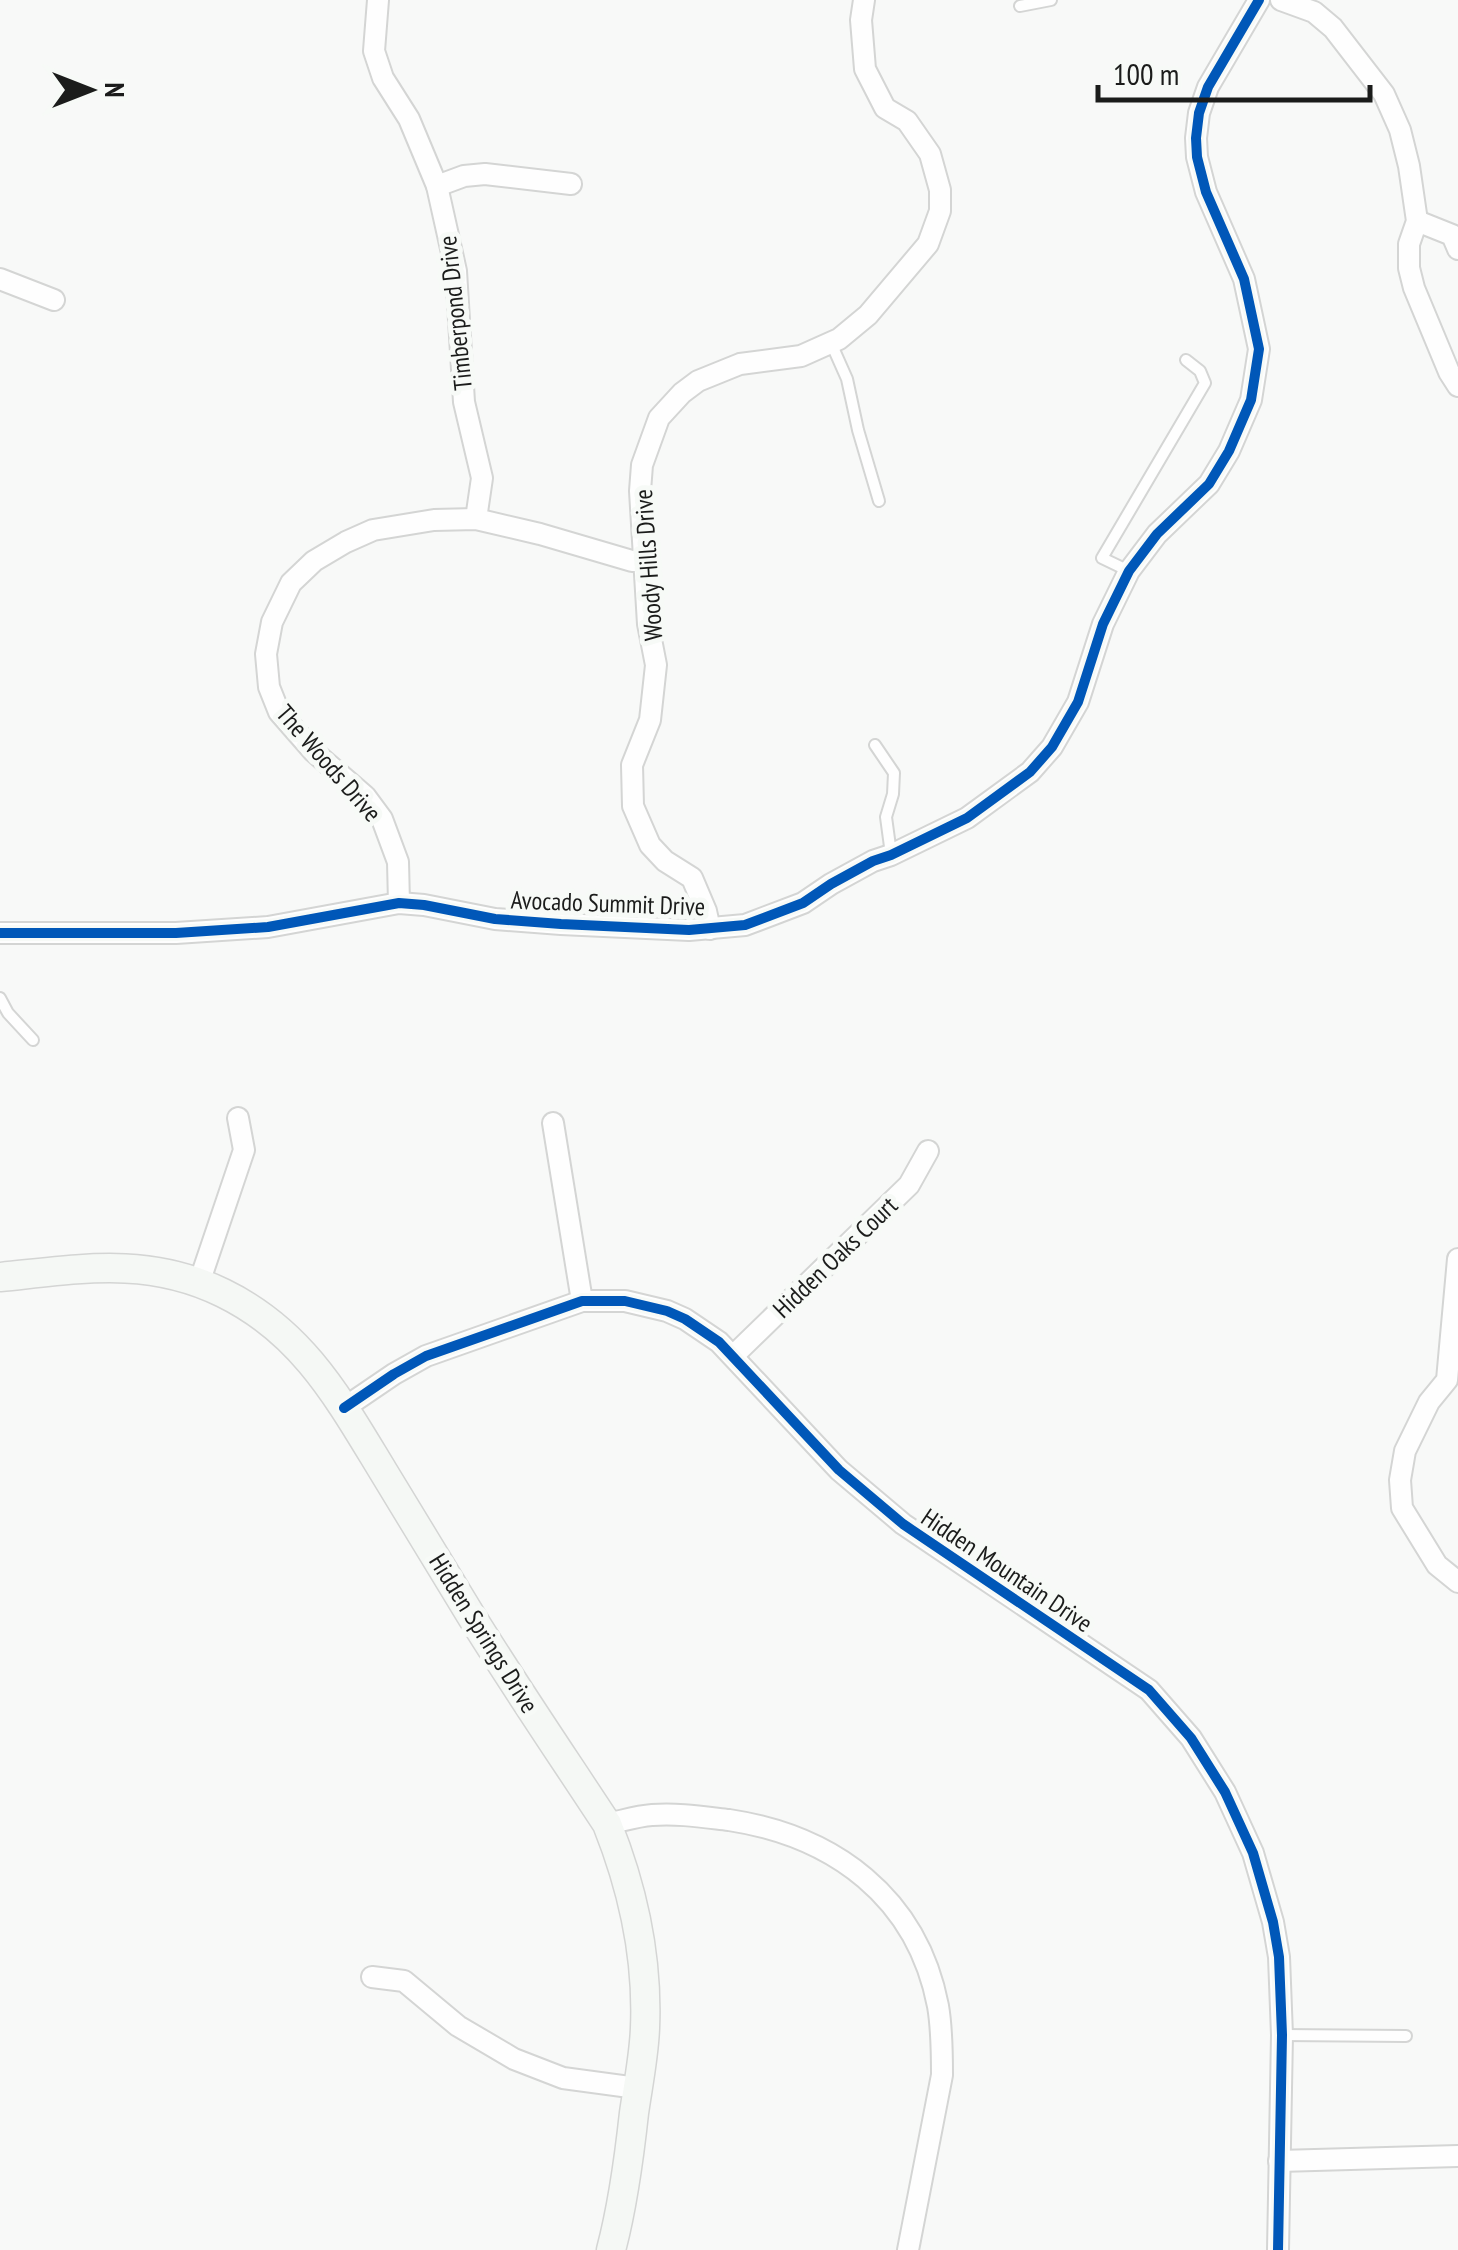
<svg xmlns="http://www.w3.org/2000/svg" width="1458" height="2250" font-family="'PT Sans Narrow',sans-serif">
	<rect width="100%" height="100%" fill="#f8f9f8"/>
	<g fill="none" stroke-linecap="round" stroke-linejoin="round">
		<defs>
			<g id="lane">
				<polyline points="1020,6 1051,0"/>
				<polyline points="831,343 847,379 858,430 879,501"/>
				<polyline points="1129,571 1102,558 1205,383 1200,371 1186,360"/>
				<polyline points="875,745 894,773 893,794 886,817 891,854"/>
				<polyline points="0,998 8,1013 33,1040"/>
				<polyline points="1282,2035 1406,2036"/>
			</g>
			<g id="street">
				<polyline points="378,0 374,51 383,78 409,119 437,186 456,271 464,402 482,478 476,519"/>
				<polyline points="1281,0 1314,12 1333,28 1384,94 1400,130 1409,166 1417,221 1409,244 1409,268 1414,288 1449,372 1458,386"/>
				<polyline points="437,186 464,176 485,174 571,184"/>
				<polyline points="1417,221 1452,235 1458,249"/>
				<polyline points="0,279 54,300"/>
				<polyline points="399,903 398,862 382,819 365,796 314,752 279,712 269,687 266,654 272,622 291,583 314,561 346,542 373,530 434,520 476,519 540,534 632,561 645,561"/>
				<polyline points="710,929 706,911 692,878 665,861 650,845 633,806 632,765 650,720 656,665 648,624 640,491 642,465 659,418 682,393 698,381 740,364 801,356 839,339 868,315 928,244 940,211 940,190 930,154 907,121 885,108 865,69 861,20 864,0"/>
				<polyline points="0,933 176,933 268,927 399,903 424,905 495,919 561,924 689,930 745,925 803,903 831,884 873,861 891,855 967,818 1030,772 1052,747 1078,702 1103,624 1129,571 1157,534 1209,484 1229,451 1251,400 1259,349 1244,279 1206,192 1197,157 1196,138 1199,113 1208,87 1259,0"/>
				<polyline points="553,1123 582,1301"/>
				<polyline points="1458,1259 1447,1380 1429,1402 1405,1451 1400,1480 1402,1508 1437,1565 1458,1582"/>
				<polyline points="199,1283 244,1150 238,1118"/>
				<polyline points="733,1356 909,1185 928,1151"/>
				<polyline points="344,1408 394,1374 426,1356 582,1301 625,1301 667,1311 685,1319 719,1342 839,1470 903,1524 1149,1690 1191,1738 1225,1792 1253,1853 1273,1922 1279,1957 1282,2035 1278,2250"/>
				<path d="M607,1824c15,-3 30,-8 45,-9 26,-2 51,2 77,5 105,16 188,77 209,186 4,23 4,46 4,69l-34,175"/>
				<polyline points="372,1977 404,1981 458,2026 514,2059 563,2078 637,2088"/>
				<polyline points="1279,2161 1458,2156"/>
			</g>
			<path id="secondary" d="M0,1277c80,-8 148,-21 223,16 80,39 116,106 160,178 29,48 58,95 87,143 44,71 91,140 137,210 26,65 41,134 38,204 -1,28 -7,57 -11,85 -5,46 -11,92 -23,137"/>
		</defs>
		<use href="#lane" stroke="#d4d5d4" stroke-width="14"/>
		<use href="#street" stroke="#d4d5d4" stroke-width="24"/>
		<use href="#secondary" stroke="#d4d5d4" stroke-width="31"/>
		<use href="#lane" stroke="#fefefe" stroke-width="10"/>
		<use href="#street" stroke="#fefefe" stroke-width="20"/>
		<use href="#secondary" stroke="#f5f8f5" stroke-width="28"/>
		<defs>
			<g id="cycleway">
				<polyline points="0,933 176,933 268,927 399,903 424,905 495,919 561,924 689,930 745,925 803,903 831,884 873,861 891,855 967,818 1030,772 1052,747 1078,702 1103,624 1129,571 1157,534 1209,484 1229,451 1251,400 1259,349 1244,279 1206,192 1197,157 1196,138 1199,113 1208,87 1259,0"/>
				<polyline points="344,1408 394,1374 426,1356 582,1301 625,1301 667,1311 685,1319 719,1342 839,1470 903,1524 1149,1690 1191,1738 1225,1792 1253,1853 1273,1922 1279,1957 1282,2035 1278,2250"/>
			</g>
		</defs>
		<use href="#cycleway" stroke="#f7faf7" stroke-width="16"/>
		<use href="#cycleway" stroke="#0057b8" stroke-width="10"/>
	</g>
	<g text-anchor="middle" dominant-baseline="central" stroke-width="10" stroke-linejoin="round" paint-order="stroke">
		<g font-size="25" fill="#1b1c1b" stroke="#f7faf7">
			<text transform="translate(455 313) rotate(-96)">Timberpond Drive</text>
			<text transform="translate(648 565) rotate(-94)">Woody Hills Drive</text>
			<text transform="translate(329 763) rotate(49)">The Woods Drive</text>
			<text transform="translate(608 903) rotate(2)">Avocado Summit Drive</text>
			<text transform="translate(835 1257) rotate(-44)">Hidden Oaks Court</text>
			<text transform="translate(1007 1570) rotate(34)">Hidden Mountain Drive</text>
			<text transform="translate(484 1633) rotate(58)">Hidden Springs Drive</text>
		</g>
	</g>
	<g transform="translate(90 90) rotate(90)" stroke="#f7faf7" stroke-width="8" paint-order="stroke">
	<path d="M0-8L18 38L0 25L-18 38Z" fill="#1b1c1b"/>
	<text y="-15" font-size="28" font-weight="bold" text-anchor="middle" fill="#1b1c1b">N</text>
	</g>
	<path d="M1098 85v15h272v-15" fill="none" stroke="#1b1c1b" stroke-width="5"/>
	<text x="1113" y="85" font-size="30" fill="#1b1c1b" stroke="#f7faf7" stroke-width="8" paint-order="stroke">100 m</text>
</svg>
